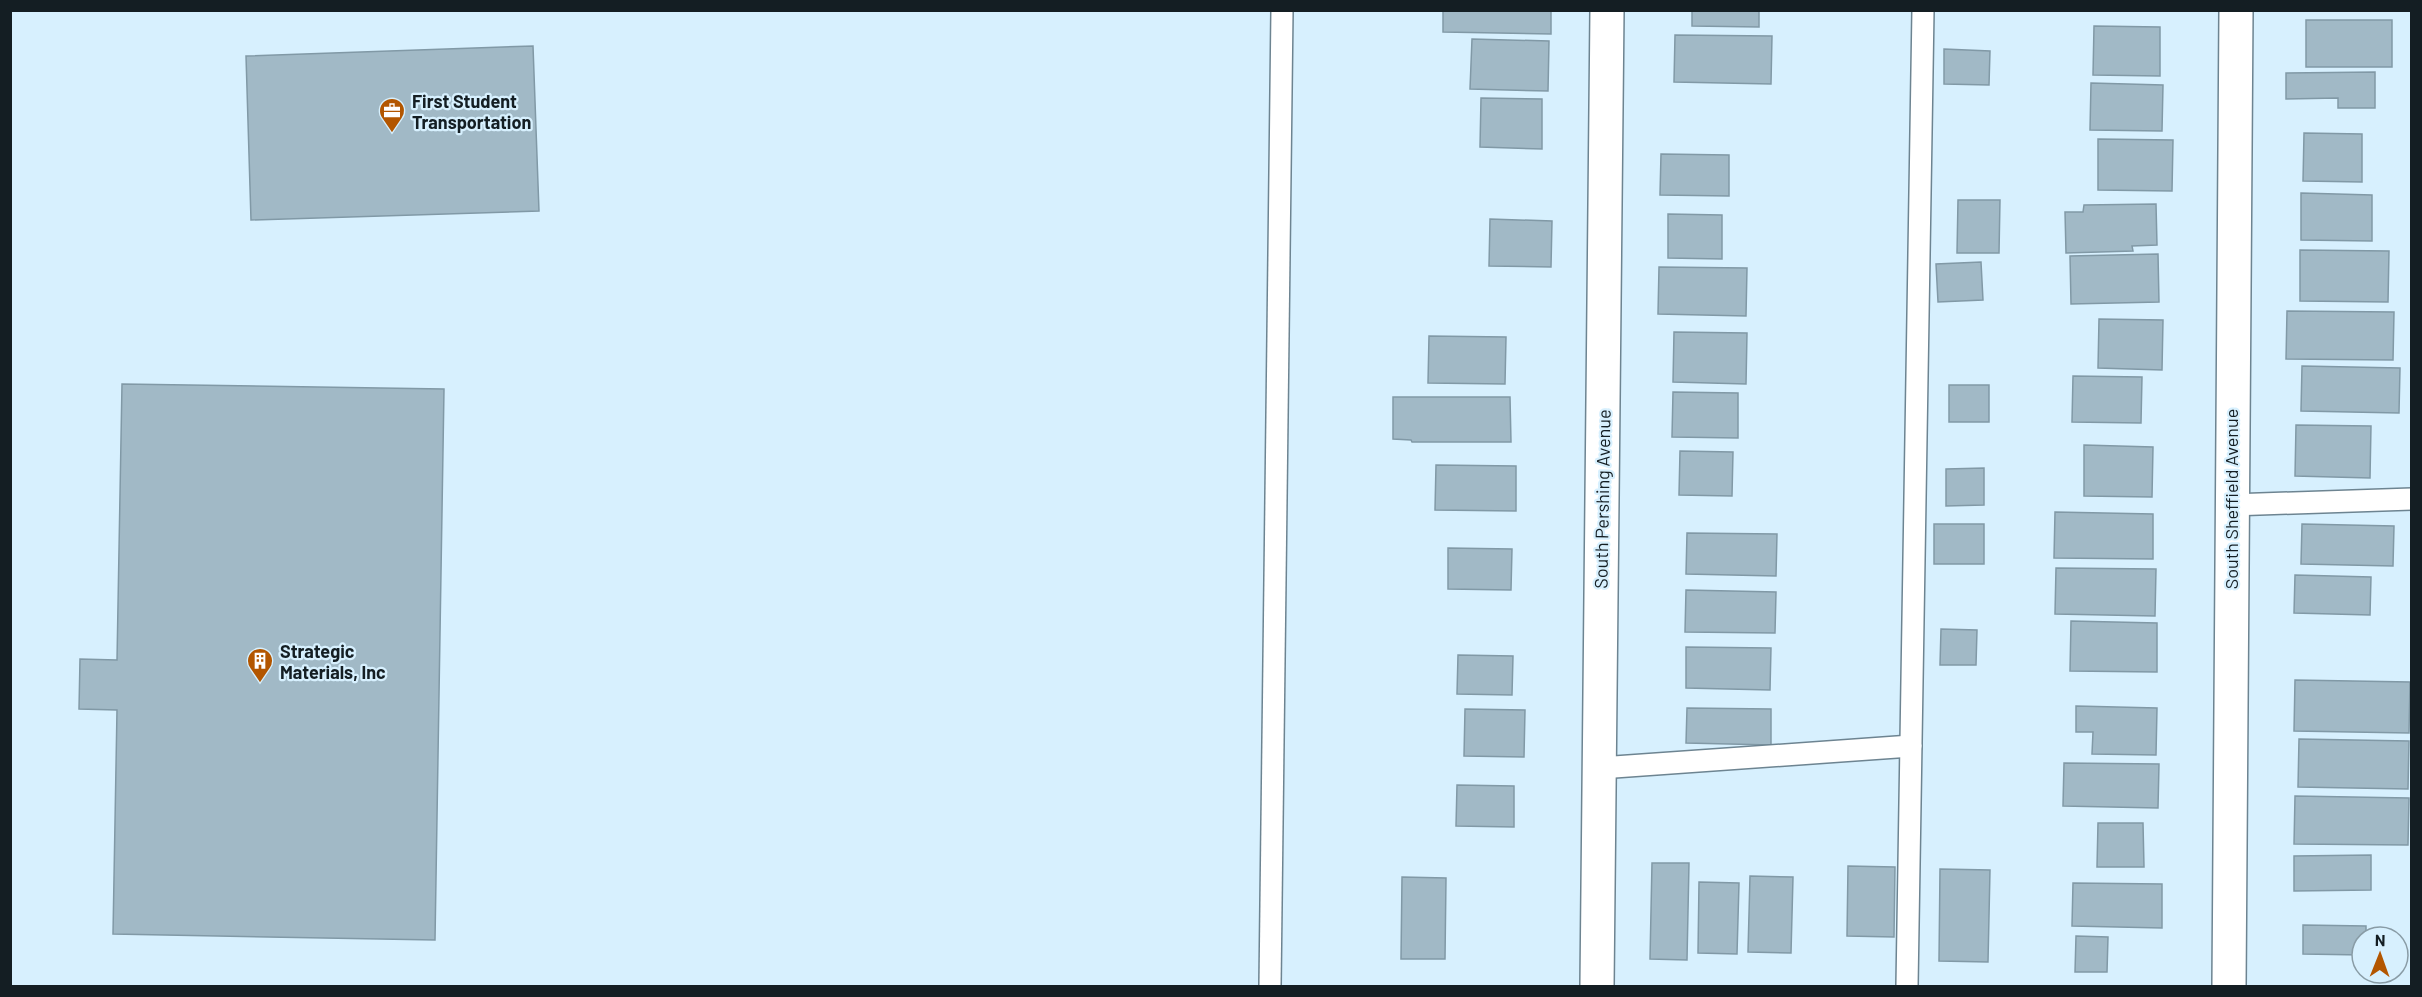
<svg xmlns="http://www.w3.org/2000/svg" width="2422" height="997" font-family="Barlow,sans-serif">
	<rect width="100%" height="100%" fill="#d7f0fe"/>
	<g fill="#a1b9c6" stroke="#8199a6" stroke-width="1.5">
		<polygon points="1443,10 1551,10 1551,34 1443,32"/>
		<polygon points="1692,10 1759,10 1759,27 1692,26"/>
		<rect x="2306" y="20" width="86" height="47"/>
		<polygon points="2094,26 2160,27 2160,76 2093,75"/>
		<polygon points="1675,35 1772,36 1771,84 1674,82"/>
		<polygon points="1472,39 1549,41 1548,91 1470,89"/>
		<polygon points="533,46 539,211 251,220 246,56"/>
		<polygon points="1944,49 1990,51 1989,85 1944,84"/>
		<polygon points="2375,72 2375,108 2338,108 2338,98 2286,99 2286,73"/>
		<polygon points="2091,83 2163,85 2162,131 2090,130"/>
		<polygon points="1481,98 1542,99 1542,149 1480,147"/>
		<polygon points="2304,133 2362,134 2362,182 2303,181"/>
		<polygon points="2098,139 2173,140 2172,191 2098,190"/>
		<polygon points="1661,154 1729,155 1729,196 1660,195"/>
		<polygon points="2301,193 2372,195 2372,241 2301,240"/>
		<polygon points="1958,200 2000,200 1999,253 1957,253"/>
		<polygon points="2156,204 2157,245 2132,246 2133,251 2066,253 2065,212 2083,212 2084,205"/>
		<polygon points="1668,214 1722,215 1722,259 1668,258"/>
		<polygon points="1490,219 1552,221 1551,267 1489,266"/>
		<polygon points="2300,250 2389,251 2388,302 2300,301"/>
		<polygon points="2158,254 2159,302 2071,304 2070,256"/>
		<polygon points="1981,262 1983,300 1938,302 1936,264"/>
		<polygon points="1659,267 1747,268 1746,316 1658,314"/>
		<polygon points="2287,311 2394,312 2393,360 2286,359"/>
		<polygon points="2099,319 2163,320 2162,370 2098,368"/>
		<polygon points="1674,332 1747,333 1746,384 1673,382"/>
		<polygon points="1429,336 1506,337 1505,384 1428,383"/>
		<polygon points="2302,366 2400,368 2399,413 2301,411"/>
		<polygon points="2073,376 2142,377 2141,423 2072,422"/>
		<polygon points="122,384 444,389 435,940 113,934 117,710 79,709 80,659 117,660"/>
		<rect x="1949" y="385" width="40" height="37"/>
		<polygon points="1673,392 1738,393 1738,438 1672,437"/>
		<polygon points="1393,397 1510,397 1511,442 1412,442 1411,440 1393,439"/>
		<polygon points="2296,425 2371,426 2370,478 2295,476"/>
		<polygon points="2084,445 2153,447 2152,497 2084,496"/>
		<polygon points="1680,451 1733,452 1732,496 1679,495"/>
		<polygon points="1436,465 1516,466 1516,511 1435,510"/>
		<polygon points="1984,468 1984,505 1946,506 1946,469"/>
		<polygon points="2055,512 2153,514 2153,559 2054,558"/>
		<rect x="1934" y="524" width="50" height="40"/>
		<polygon points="2302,524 2394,526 2393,566 2301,564"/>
		<polygon points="1687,533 1777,534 1776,576 1686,574"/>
		<polygon points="1448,548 1512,549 1511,590 1448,589"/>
		<polygon points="2056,568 2156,569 2155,616 2055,614"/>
		<polygon points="2295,575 2371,577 2370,615 2294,613"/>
		<polygon points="1686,590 1776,592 1775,633 1685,632"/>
		<polygon points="2071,621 2157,623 2157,672 2070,671"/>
		<polygon points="1941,629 1977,630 1976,665 1940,665"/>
		<polygon points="1686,647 1771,648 1770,690 1686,688"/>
		<polygon points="1458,655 1513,656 1512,695 1457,694"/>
		<polygon points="2295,680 2410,682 2409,733 2294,731"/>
		<polygon points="2076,706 2157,708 2156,755 2092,754 2093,732 2076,732"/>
		<polygon points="1687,708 1771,709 1771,745 1686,743"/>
		<polygon points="1465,709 1525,710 1524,757 1464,756"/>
		<polygon points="2299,739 2409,741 2408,789 2298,787"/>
		<polygon points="2064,763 2159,764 2158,808 2063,806"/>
		<polygon points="1457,785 1514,786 1514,827 1456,826"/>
		<polygon points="2295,796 2409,798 2408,845 2294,844"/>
		<polygon points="2098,823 2143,823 2144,867 2097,867"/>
		<polygon points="2371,855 2371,890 2294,891 2294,856"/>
		<polygon points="1652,863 1689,863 1687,960 1650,959"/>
		<polygon points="1848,866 1895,867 1894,937 1847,936"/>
		<polygon points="1940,869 1990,870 1988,962 1939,961"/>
		<polygon points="1750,876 1793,877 1791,953 1748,952"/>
		<polygon points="1402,877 1446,878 1445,959 1401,959"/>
		<polygon points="1699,882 1739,883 1737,954 1698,953"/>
		<polygon points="2073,883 2162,884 2162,928 2072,926"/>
		<polygon points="2303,925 2366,926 2366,937 2362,937 2362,955 2303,954"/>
		<polygon points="2076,936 2108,937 2107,972 2075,972"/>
	</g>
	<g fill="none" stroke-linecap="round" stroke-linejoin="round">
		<defs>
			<g id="service">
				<polyline points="2231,505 2412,499"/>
				<polyline points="1600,768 1911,746"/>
				<polyline points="1270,986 1282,10"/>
				<polyline points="1907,986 1923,10"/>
			</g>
			<g id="minor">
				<polyline points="1597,986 1607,10"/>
				<polyline points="2229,986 2236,10"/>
			</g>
		</defs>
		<use href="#service" stroke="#6d8491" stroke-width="24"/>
		<use href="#minor" stroke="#6d8491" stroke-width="36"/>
		<use href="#service" stroke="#fff" stroke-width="21"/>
		<use href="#minor" stroke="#fff" stroke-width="33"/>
	</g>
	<defs>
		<symbol id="office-pin" viewBox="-11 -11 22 30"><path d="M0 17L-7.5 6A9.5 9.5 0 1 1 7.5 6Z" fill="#b35600" stroke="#d7f0fe"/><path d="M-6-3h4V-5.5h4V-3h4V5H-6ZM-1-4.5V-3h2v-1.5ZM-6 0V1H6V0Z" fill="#fff"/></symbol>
		<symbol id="building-pin" viewBox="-11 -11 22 30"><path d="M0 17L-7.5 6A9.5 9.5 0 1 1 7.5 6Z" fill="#b35600" stroke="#d7f0fe"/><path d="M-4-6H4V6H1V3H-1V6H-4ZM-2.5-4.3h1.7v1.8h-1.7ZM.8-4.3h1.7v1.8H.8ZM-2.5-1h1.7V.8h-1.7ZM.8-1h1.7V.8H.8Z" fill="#fff"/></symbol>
	</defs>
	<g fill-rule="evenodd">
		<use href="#office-pin" x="377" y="96" width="30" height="40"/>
		<use href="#building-pin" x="245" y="646" width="30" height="40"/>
	</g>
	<g text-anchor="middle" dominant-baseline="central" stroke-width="4.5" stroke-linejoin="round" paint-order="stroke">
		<g font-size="18" font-weight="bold" fill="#141e23" stroke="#d7f0fe" text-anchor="start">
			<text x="412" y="101">First Student<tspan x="412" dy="21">Transportation</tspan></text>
			<text x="280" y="651">Strategic<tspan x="280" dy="21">Materials, Inc</tspan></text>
		</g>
		<g font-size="18" fill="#141e23" stroke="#d7f0fe">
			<text transform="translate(1602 499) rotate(-89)">South Pershing Avenue</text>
			<text transform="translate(2231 499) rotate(-90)">South Sheffield Avenue</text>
		</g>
	</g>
	<rect width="2422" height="997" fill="none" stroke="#141e23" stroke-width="24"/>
	<g transform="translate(2380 955) rotate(1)"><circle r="28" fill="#d7f0fe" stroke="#899ca6" stroke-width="1.5"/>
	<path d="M0-4.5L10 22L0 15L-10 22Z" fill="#b35600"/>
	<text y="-9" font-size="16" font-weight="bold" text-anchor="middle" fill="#141e23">N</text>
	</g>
</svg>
